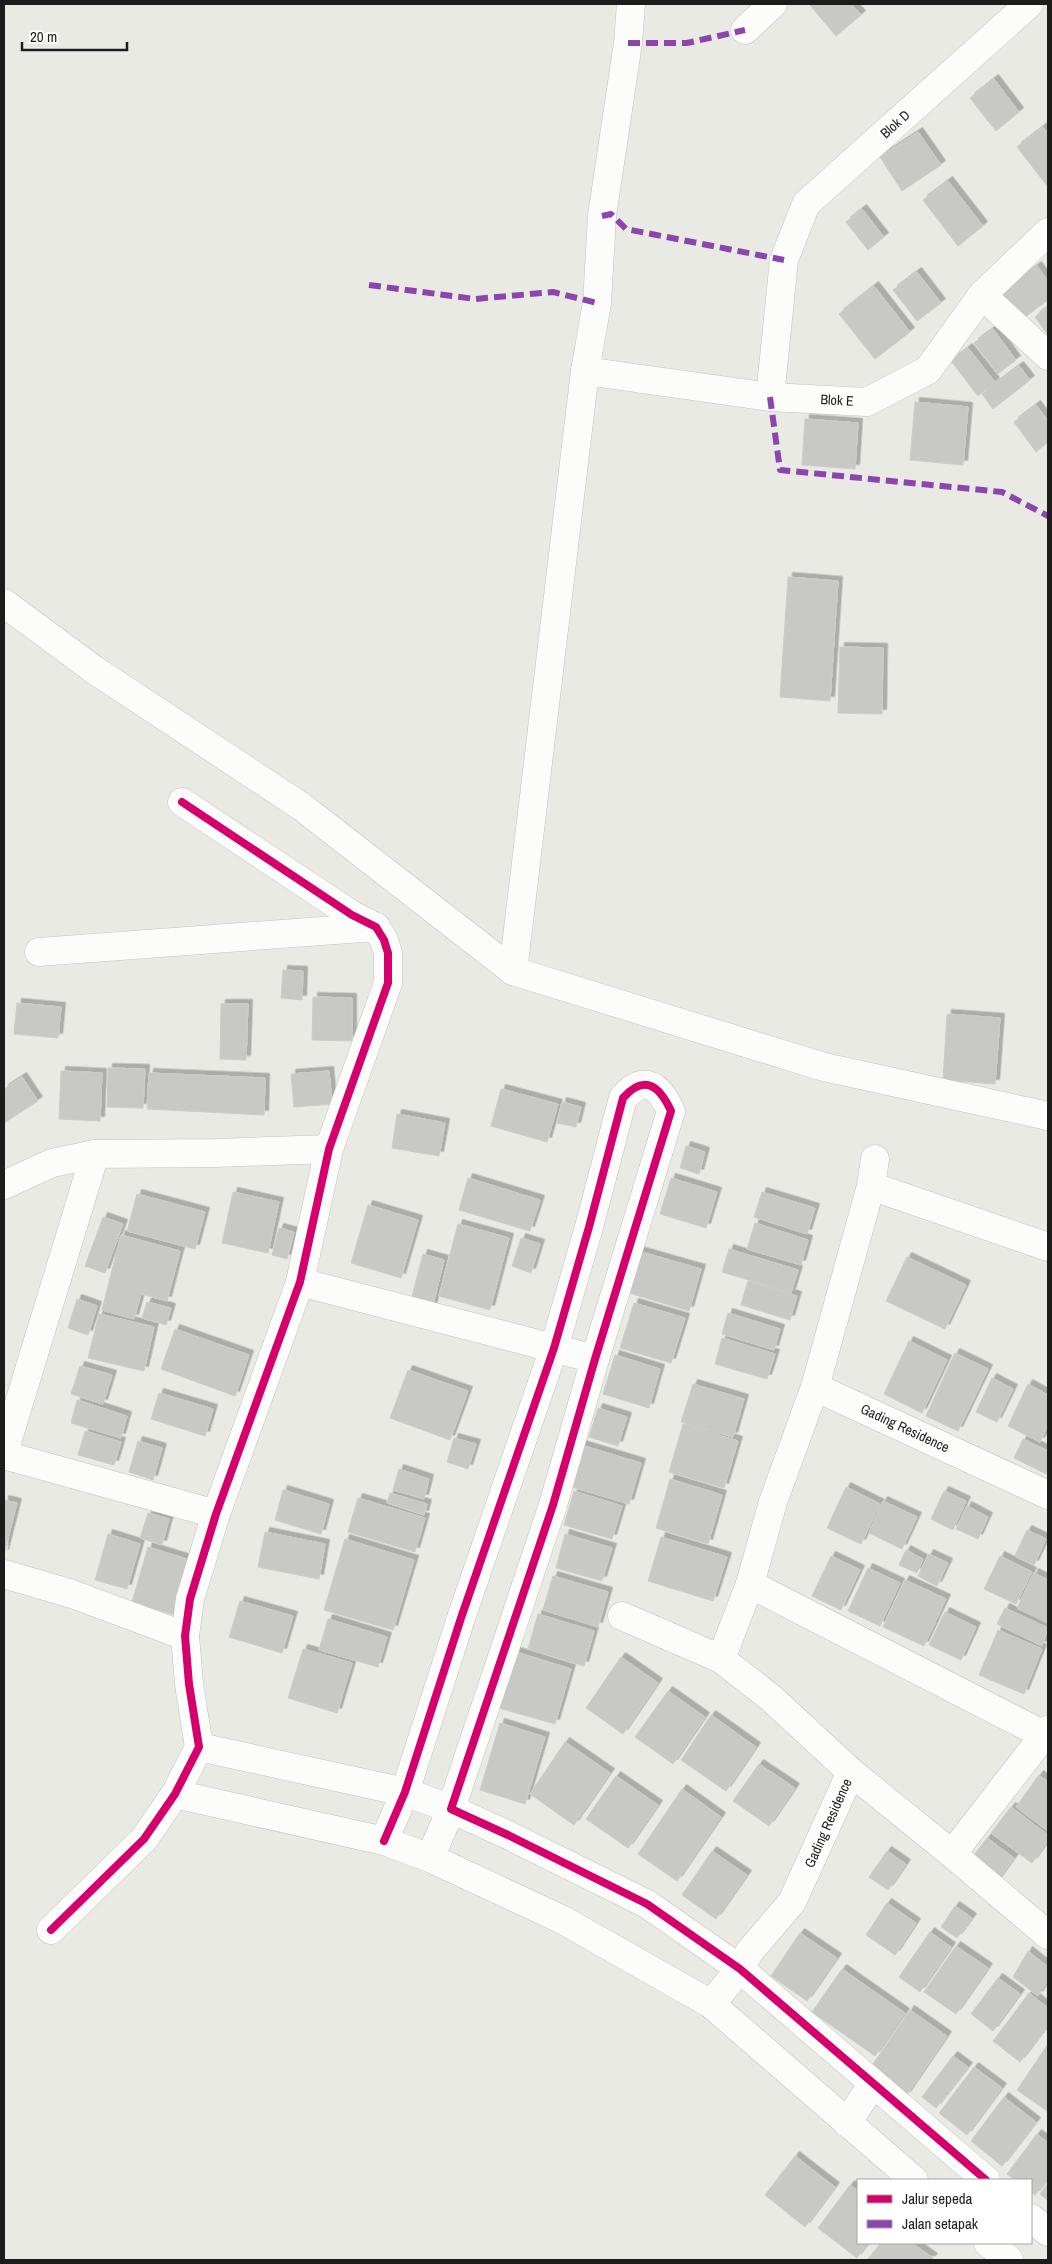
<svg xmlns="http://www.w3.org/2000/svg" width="1052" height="2264" font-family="'Archivo Narrow',sans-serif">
	<defs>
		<filter id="shadow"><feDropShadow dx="4.5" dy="-4.5" stdDeviation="0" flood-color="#0004"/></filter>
	</defs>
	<rect width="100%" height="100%" fill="#eaeae5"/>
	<g fill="#c8c8c5" stroke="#cdccc7" filter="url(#shadow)">
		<polygon points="809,4 851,4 861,15 836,36"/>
		<polygon points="994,79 1019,112 996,131 970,98"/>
		<polygon points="1043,127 1048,133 1048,187 1017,147"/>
		<polygon points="918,132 941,165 902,191 880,157"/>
		<polygon points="948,181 983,226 958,246 923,200"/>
		<polygon points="862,209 884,237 868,250 846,222"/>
		<polygon points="1037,266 1048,281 1048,300 1021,320 1001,293"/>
		<polygon points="917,272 941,303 917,321 893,290"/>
		<polygon points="874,286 910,332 875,359 839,314"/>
		<polygon points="1048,307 1048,335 1035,317"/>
		<polygon points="993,329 1016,360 998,374 974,343"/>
		<polygon points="968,348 995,382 978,396 951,361"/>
		<polygon points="1019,366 1030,380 993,409 982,394"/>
		<polygon points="915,402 968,407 963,465 910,460"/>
		<polygon points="1036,405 1048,421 1048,442 1036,452 1014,422"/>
		<polygon points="805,419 858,423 855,469 802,465"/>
		<polygon points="788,577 838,581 830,701 780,697"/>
		<polygon points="840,647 883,648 882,714 838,713"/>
		<polygon points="283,970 303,971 302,1000 281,998"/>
		<polygon points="313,997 352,998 352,1041 312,1040"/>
		<polygon points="17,1003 61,1007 58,1038 14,1034"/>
		<polygon points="221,1004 248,1004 246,1060 220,1059"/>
		<polygon points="947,1014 1000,1018 995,1084 943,1080"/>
		<polygon points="108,1068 145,1069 143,1108 107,1107"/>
		<polygon points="61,1071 102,1073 100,1121 59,1119"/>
		<polygon points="329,1071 332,1104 294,1107 291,1074"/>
		<polygon points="149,1073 265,1078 264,1115 147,1109"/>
		<polygon points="22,1077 38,1101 4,1123 4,1089"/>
		<polygon points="501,1089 558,1104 547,1142 491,1126"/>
		<polygon points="562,1102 581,1107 576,1127 557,1123"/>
		<polygon points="397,1114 445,1123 439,1156 392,1148"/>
		<polygon points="686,1146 705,1152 699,1174 680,1168"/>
		<polygon points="468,1178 540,1200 530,1231 459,1210"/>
		<polygon points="671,1178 717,1192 706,1228 660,1214"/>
		<polygon points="233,1192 279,1202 268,1253 222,1243"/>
		<polygon points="762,1192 815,1208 807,1234 754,1217"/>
		<polygon points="137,1194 205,1212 195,1249 127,1231"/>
		<polygon points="368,1205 418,1220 401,1278 351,1263"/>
		<polygon points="103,1217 123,1224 105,1273 85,1266"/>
		<polygon points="755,1223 808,1240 801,1265 747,1249"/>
		<polygon points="458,1224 509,1238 490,1310 439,1296"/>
		<polygon points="279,1228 294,1232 287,1259 272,1255"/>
		<polygon points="121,1235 180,1251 167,1301 141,1294 134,1319 102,1310"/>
		<polygon points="521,1238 540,1244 531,1273 512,1266"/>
		<polygon points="729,1249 798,1270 791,1293 722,1272"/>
		<polygon points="638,1251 701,1269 689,1311 626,1292"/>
		<polygon points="423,1254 444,1260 432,1309 410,1304"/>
		<polygon points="907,1257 966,1285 945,1329 886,1301"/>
		<polygon points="748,1281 797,1296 790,1320 741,1305"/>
		<polygon points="77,1299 97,1306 88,1335 68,1328"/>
		<polygon points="147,1302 171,1308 166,1325 142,1318"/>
		<polygon points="634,1303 685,1318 671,1363 620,1348"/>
		<polygon points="728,1313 780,1329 774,1350 722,1334"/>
		<polygon points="99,1314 154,1327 144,1371 88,1358"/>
		<polygon points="175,1329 249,1355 235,1396 161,1369"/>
		<polygon points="722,1338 775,1354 767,1379 715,1364"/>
		<polygon points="909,1341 947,1360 922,1413 884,1394"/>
		<polygon points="955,1353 988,1369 958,1431 926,1416"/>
		<polygon points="615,1355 660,1369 649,1408 603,1394"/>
		<polygon points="80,1366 112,1375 103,1404 71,1394"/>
		<polygon points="408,1370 468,1391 450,1440 390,1418"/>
		<polygon points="992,1378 1013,1389 997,1422 976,1412"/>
		<polygon points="693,1384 744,1399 733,1437 681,1422"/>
		<polygon points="1028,1384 1048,1395 1048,1425 1040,1442 1008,1426"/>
		<polygon points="159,1393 213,1409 205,1436 151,1419"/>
		<polygon points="77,1400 127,1416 121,1438 71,1423"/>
		<polygon points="598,1408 627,1417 618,1446 589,1437"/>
		<polygon points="683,1424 738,1441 724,1488 669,1472"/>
		<polygon points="85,1431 121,1442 114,1465 78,1455"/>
		<polygon points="454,1438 476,1444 468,1469 447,1462"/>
		<polygon points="1023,1439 1048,1451 1048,1469 1046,1474 1014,1458"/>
		<polygon points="138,1441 162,1448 153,1480 129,1472"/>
		<polygon points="574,1443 641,1463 629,1504 562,1484"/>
		<polygon points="399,1469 429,1479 424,1499 393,1490"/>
		<polygon points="670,1479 722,1495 708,1544 656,1528"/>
		<polygon points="846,1487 880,1504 861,1544 827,1528"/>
		<polygon points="283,1490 329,1504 321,1534 275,1520"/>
		<polygon points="574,1491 622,1506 612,1539 564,1525"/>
		<polygon points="944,1491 966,1501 953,1530 931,1519"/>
		<polygon points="390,1493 427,1504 424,1515 387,1503"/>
		<polygon points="358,1498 425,1518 415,1552 348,1532"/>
		<polygon points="4,1500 17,1503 4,1554"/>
		<polygon points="883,1501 917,1517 902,1549 869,1533"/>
		<polygon points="967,1506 988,1517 978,1539 956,1529"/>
		<polygon points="148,1513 169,1519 162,1545 140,1538"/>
		<polygon points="1027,1530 1046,1539 1034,1565 1015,1556"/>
		<polygon points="265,1532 325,1544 319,1579 258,1567"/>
		<polygon points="108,1534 140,1544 127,1589 95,1580"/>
		<polygon points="565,1534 612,1548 602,1581 556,1568"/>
		<polygon points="661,1537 727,1557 713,1601 648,1581"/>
		<polygon points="345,1539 414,1560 393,1630 324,1610"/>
		<polygon points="148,1547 190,1560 174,1615 132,1602"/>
		<polygon points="906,1550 923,1559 917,1573 899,1565"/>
		<polygon points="929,1554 948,1563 937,1586 918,1576"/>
		<polygon points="831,1556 860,1570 841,1610 812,1596"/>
		<polygon points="1000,1556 1032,1572 1016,1604 984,1589"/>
		<polygon points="868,1568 900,1583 880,1626 848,1611"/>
		<polygon points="1034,1573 1048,1580 1048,1623 1017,1608"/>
		<polygon points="553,1576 608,1592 598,1627 543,1610"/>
		<polygon points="905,1580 946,1599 924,1646 883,1627"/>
		<polygon points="240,1601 293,1616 282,1653 229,1637"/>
		<polygon points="1005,1608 1048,1628 1042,1646 997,1624"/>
		<polygon points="945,1612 976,1627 961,1660 929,1645"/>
		<polygon points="538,1614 594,1631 584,1666 528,1649"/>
		<polygon points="328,1619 387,1637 378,1667 319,1650"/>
		<polygon points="998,1630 1042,1649 1024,1694 979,1675"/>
		<polygon points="303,1649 352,1663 337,1713 288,1698"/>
		<polygon points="516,1652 571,1669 555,1724 499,1708"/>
		<polygon points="621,1657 658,1683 623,1734 586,1708"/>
		<polygon points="668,1691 705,1717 673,1764 635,1737"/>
		<polygon points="711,1715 756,1747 726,1791 681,1760"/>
		<polygon points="500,1723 545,1737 525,1804 480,1790"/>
		<polygon points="565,1742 610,1773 574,1825 530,1794"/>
		<polygon points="759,1764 795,1788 769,1826 733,1801"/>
		<polygon points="1039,1775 1048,1782 1048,1831 1016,1807"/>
		<polygon points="616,1776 658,1805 628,1848 586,1819"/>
		<polygon points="682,1789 721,1817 677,1881 638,1854"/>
		<polygon points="1011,1807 1048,1835 1048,1841 1032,1863 991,1833"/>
		<polygon points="987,1838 1014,1858 996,1883 968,1863"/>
		<polygon points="712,1851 747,1875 716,1919 682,1895"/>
		<polygon points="887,1851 906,1864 888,1890 869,1877"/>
		<polygon points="887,1903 916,1923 895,1955 866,1935"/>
		<polygon points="955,1906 972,1918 957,1938 941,1927"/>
		<polygon points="930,1932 951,1947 920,1992 899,1977"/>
		<polygon points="800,1933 837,1958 807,2001 771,1976"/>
		<polygon points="956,1946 988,1968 956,2014 924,1992"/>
		<polygon points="1028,1951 1048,1967 1048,1980 1038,1996 1013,1977"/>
		<polygon points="842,1969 905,2013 875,2056 812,2012"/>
		<polygon points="998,1978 1020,1994 993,2031 971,2014"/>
		<polygon points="1029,1993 1048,2008 1048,2025 1020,2062 993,2041"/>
		<polygon points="910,2010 947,2036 906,2096 869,2070"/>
		<polygon points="1048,2044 1048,2109 1047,2111 1017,2090"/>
		<polygon points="953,2056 968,2067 936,2108 922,2097"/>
		<polygon points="974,2067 1002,2088 967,2135 939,2113"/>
		<polygon points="1004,2097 1036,2122 1002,2166 971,2141"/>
		<polygon points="1037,2134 1048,2143 1048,2178 1035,2195 1031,2192 1031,2180 1015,2180 1007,2174"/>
		<polygon points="795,2156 835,2187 805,2227 765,2195"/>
		<polygon points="1048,2183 1048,2201 1040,2194"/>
		<polygon points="850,2185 858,2191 858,2243 868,2243 857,2258 818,2228"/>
		<polygon points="881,2243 912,2243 933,2258 931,2260 867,2260"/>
	</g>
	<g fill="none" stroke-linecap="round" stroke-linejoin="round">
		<defs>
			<g id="minor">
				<polyline points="745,30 773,4"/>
				<polyline points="982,295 1048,356"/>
				<polyline points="585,371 770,397 867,402 928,370 982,295 1048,232"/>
				<polyline points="770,397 784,260 806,204 1029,4"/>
				<polyline points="4,603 93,669 302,807 513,971 824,1067 1048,1116"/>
				<polyline points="39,952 376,927"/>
				<polyline points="513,971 585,371 597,303 602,216 628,43 631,4"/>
				<polyline points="875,1159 871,1186 815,1387 773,1502 750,1584 721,1659 771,1698 851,1772 952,1854 1048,1935"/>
				<polyline points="4,1185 52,1163 95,1154 215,1153 329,1149"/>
				<polyline points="871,1186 1048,1247"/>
				<polyline points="300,1282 595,1359"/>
				<polyline points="815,1387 1048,1495"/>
				<polyline points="4,1452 95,1154"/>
				<polyline points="4,1455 216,1514"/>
				<polyline points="4,1574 72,1594 185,1636"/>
				<polyline points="750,1584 1044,1735"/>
				<polyline points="622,1616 721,1659"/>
				<polyline points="199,1747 405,1792 451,1809 430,1858"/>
				<polyline points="175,1794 384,1841 430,1858 563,1920 711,2004 914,2180"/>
				<path d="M384,1841l21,-49 56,-174 93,-270 35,-121 34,-129c21,-24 36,-13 48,13l-76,248 -42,146 -102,304 57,26 139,69 93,65 246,211"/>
				<polyline points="952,1854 1048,1730"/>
				<polyline points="51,1930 144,1839 175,1794 199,1747 189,1684 185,1636 190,1599 216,1514 300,1282 329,1149 388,983 388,953 384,940 376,927 352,915 182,802"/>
				<polyline points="711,2004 740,1969 750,1951 792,1902 851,1772"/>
				<polyline points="847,2123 872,2085"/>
				<polyline points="1031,2218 1048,2232"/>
				<polyline points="988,2243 1009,2260"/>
			</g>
		</defs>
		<use href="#minor" stroke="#c1c1bf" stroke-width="29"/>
		<use href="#minor" stroke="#fcfcfb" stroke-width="28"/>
		<g stroke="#8e44ad" stroke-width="6" stroke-dasharray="12 6" stroke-linecap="butt">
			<polyline points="628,43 687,43 745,30"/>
			<polyline points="602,216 611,214 626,229 784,260"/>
			<polyline points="369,285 475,299 553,292 597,303"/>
			<polyline points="770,397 780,470 1002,492 1048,516"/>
		</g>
		<defs>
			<g id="cycleway">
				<path d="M384,1841l21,-49 56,-174 93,-270 35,-121 34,-129c21,-24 36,-13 48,13l-76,248 -42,146 -102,304 57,26 139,69 93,65 246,211"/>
				<polyline points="51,1930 144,1839 175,1794 199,1747 189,1684 185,1636 190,1599 216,1514 300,1282 329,1149 388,983 388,953 384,940 376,927 352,915 182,802"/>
			</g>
		</defs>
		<use href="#cycleway" stroke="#fff" stroke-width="11"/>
		<use href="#cycleway" stroke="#d6006c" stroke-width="8"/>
	</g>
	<g text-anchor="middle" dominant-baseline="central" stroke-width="4" stroke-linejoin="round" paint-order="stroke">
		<g font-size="14" fill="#1c1c1c" stroke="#fff">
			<text transform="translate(895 124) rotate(-42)">Blok D</text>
			<text transform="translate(837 400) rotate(3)">Blok E</text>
			<text transform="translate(905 1428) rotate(25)">Gading Residence</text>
			<text transform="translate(828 1823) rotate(-66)">Gading Residence</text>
		</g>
	</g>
	<rect width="1052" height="2264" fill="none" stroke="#1c1c1c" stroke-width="10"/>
	<rect x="857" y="2179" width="175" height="65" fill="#ffffff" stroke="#a4a4a4"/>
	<rect x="867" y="2195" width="25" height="8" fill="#d6006c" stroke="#a4a4a4"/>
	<text x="902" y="2204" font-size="15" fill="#1c1c1c">Jalur sepeda</text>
	<rect x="867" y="2220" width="25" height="8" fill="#8e44ad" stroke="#a4a4a4"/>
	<text x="902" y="2229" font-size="15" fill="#1c1c1c">Jalan setapak</text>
	<path d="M22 42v8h105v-8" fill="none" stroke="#1c1c1c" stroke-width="2.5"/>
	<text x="30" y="42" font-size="15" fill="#1c1c1c" stroke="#ffffff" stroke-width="4" paint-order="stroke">20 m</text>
</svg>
